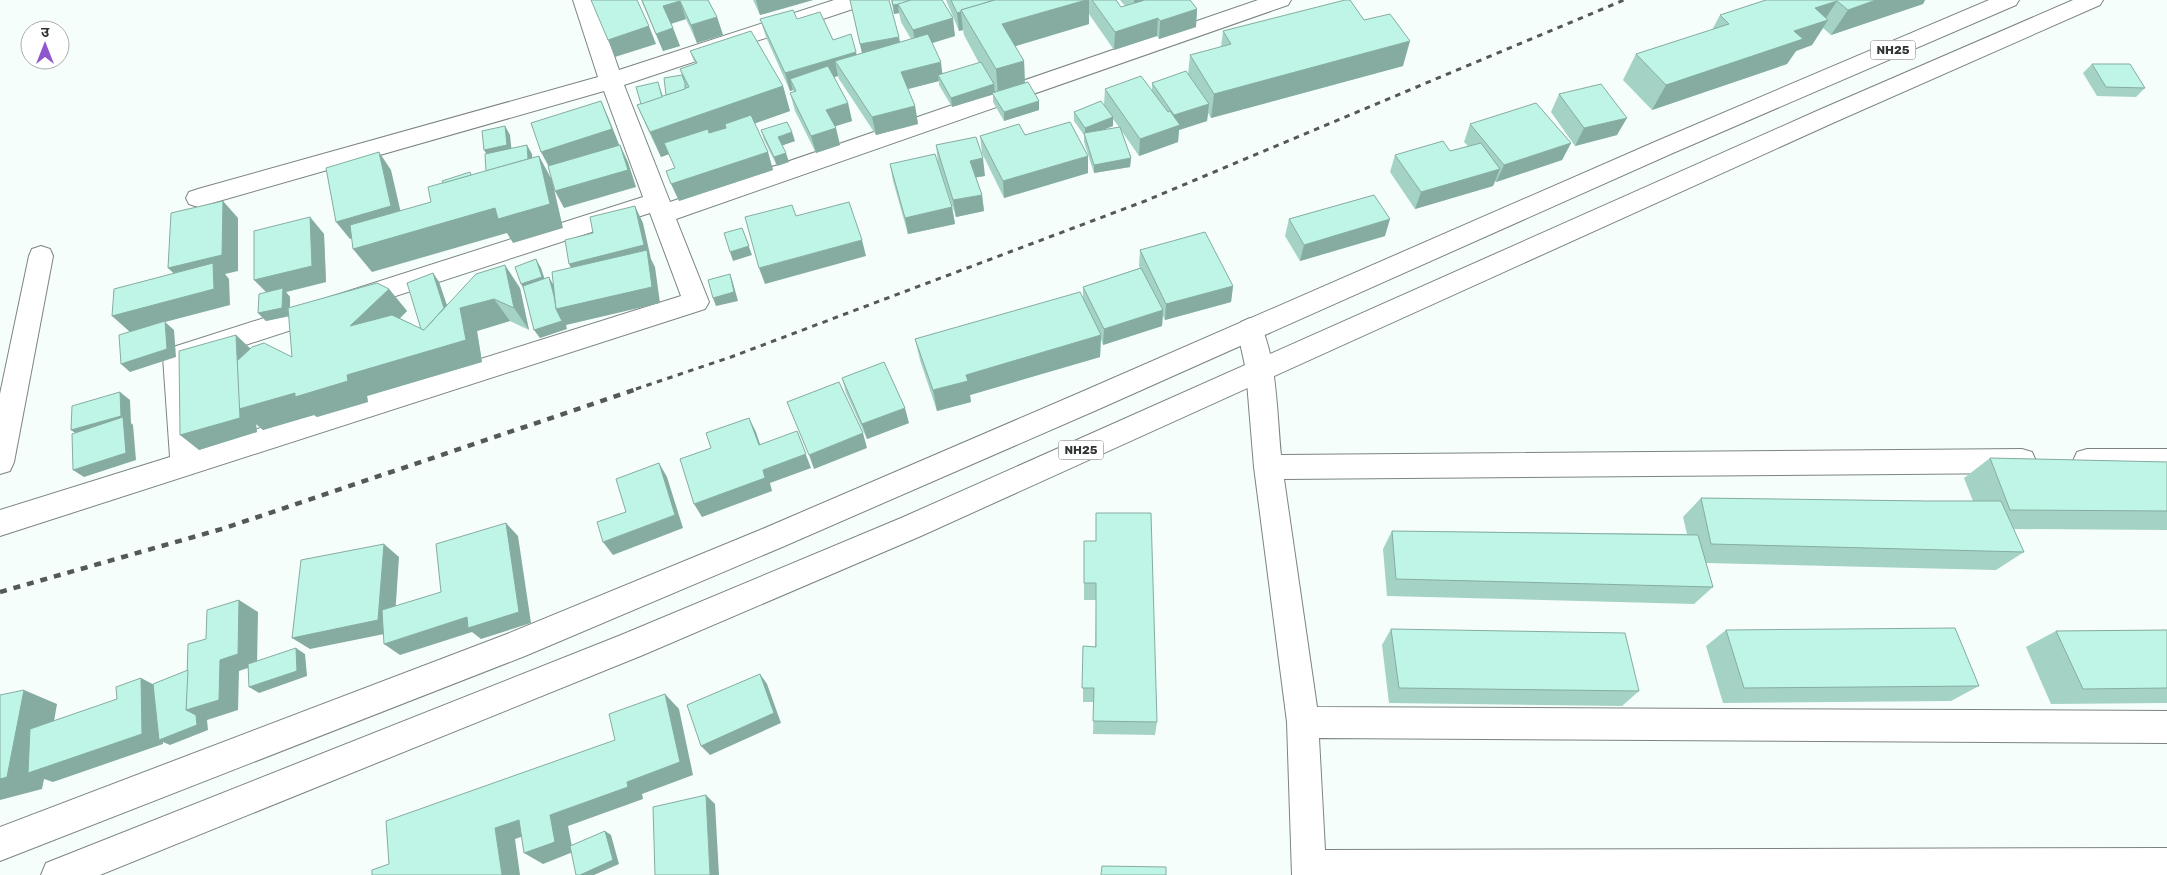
<svg xmlns="http://www.w3.org/2000/svg" width="2167" height="875" font-family="Rubik,'Noto Sans Devanagari',sans-serif">
	<rect width="100%" height="100%" fill="#f5fefb"/>
	<g fill="none" stroke-linecap="round" stroke-linejoin="round">
		<defs>
			<g id="street">
				<path d="M573,0h22l24,70 215,-70h34l-3,5 -241,80 46,117 588,-202h33l-3,5 -612,214 33,83 -4,7 -705,227v-26l170,-53 -7,-100 4,-8 476,-152 -39,-106 -406,116 -9,-3 -3,-6 3,-6 9,-3 400,-112zM650,213l31,83 -484,152 -7,-85z"/>
				<polygon points="41,246 50,249 53,256 14,462 10,471 0,474 0,394 29,256 32,249"/>
				<path d="M1250,318l9,4c18,34 18,94 22,133l741,-6 10,3 4,9 -4,9 -10,3 -738,6 33,228 850,4v32l-848,-5 6,112 842,-2v27h-875l-5,-153 -33,-255 -8,-97 -9,-41 4,-7z"/>
				<polygon points="2087,449 2167,449 2167,473 2087,473 2077,470 2073,461 2077,452"/>
			</g>
			<g id="primary">
				<polygon points="1989,0 2019,0 2016,5 1673,153 1099,409 780,548 525,656 0,861 0,827 507,634 760,530 1079,393 1657,141"/>
				<polygon points="2073,0 2103,0 2100,5 1835,122 921,536 643,655 100,875 41,875 46,863 621,635 901,518 1819,110"/>
			</g>
		</defs>
		<use href="#street" stroke="#7c8482" stroke-width="2"/>
		<use href="#primary" stroke="#7c8482" stroke-width="2"/>
		<use href="#street" fill="#fff" fill-rule="evenodd"/>
		<use href="#primary" fill="#fff" fill-rule="evenodd"/>
		<polyline stroke="#545958" stroke-width="3" stroke-dasharray="5.5 5.5" stroke-linecap="butt" points="636,389 731,357 1145,201 1624,0"/>
		<polyline stroke="#545958" stroke-width="4.5" stroke-dasharray="7 7" stroke-linecap="butt" points="0,592 225,528 640,388"/>
	</g>
	<g fill="#a4d3c6" fill-rule="evenodd">
		<polygon points="641,0 708,0 717,17 723,35 697,43 686,19 671,24 680,46 663,51"/>
		<polygon points="753,0 813,0 760,15"/>
		<polygon points="850,0 889,0 900,42 911,39 901,22 899,13 894,14 891,0 942,0 955,36 932,43 943,74 979,63 964,35 963,30 959,31 946,0 1116,0 1121,7 1125,6 1120,0 1190,0 1197,9 1196,27 1159,39 1157,36 1114,50 1089,14 1089,24 1015,46 1024,61 1025,83 1039,110 1004,121 993,102 993,94 952,107 939,85 939,81 908,89 915,106 918,124 876,135 839,79 838,76 834,77 848,103 852,121 835,126 840,145 816,153 795,111 790,93 794,92 793,90 790,91 766,37 760,19 797,19 833,40 857,55 862,53"/>
		<polygon points="1766,0 1925,0 1923,4 1831,35 1823,28 1812,45 1796,51 1787,64 1652,110 1623,80 1636,54 1712,30 1720,15"/>
		<path d="M1364,20l39,46 -192,52 -3,-5 -1,8 -28,9 -1,12 -39,14 -18,-26 10,28 -1,9 -36,6 -10,-31v-7l-10,-14v-9l30,-7 1,-16 47,1v-7l36,-8 2,-20 31,-8 2,-16zM1113,119l6,8 -18,3 12,-4z"/>
		<polygon points="690,51 783,86 790,111 754,123 768,152 773,170 679,201 675,168 669,154 661,157 648,130 637,105 641,104 658,82 663,96 666,95 682,75 680,69 695,64"/>
		<polygon points="2092,64 2145,88 2136,97 2097,96 2083,73"/>
		<polygon points="1559,94 1617,135 1575,146 1551,112"/>
		<polygon points="1470,124 1571,143 1562,160 1496,182 1495,181 1493,186 1415,209 1390,172 1395,155 1450,151 1468,146 1464,142"/>
		<polygon points="761,130 795,141 782,145 789,162 777,166 764,140"/>
		<polygon points="1025,135 1088,173 1004,198 982,153 980,136"/>
		<polygon points="936,145 985,176 976,177 982,195 984,211 956,217 938,163"/>
		<polygon points="890,164 952,207 955,224 908,234 893,181"/>
		<polygon points="310,217 324,234 326,282 286,292 290,297 290,308 389,289 407,311 400,318 421,329 433,273 439,282 447,305 520,288 529,330 510,321 477,331 482,362 367,396 368,402 317,417 314,415 263,430 256,424 257,432 199,450 236,335 250,349 292,357 289,316 266,321 258,313"/>
		<polygon points="1289,219 1385,236 1300,261 1285,236"/>
		<polygon points="1140,250 1233,286 1231,302 1165,320 1163,316 1162,326 1103,345 1101,339 1100,357 970,395 971,402 937,411 920,360 915,339 1083,297 1083,287 1140,268 1139,266"/>
		<polygon points="842,378 909,423 867,439 846,393"/>
		<polygon points="1990,458 2167,462 2167,530 2013,529 2024,552 1996,570 1706,563 1713,587 1694,604 1387,596 1383,549 1392,531 1687,534 1683,517 1701,498 1927,501 1973,501 1964,478"/>
		<polygon points="1096,513 1157,722 1155,735 1093,734 1094,702 1083,702 1083,646 1095,647 1096,600 1084,600 1084,541 1096,541"/>
		<polygon points="1391,629 1639,691 1622,706 1389,703 1382,645"/>
		<polygon points="1726,630 1979,686 1951,701 1723,703 1706,646"/>
		<polygon points="2167,630 2167,703 2051,704 2026,647 2056,631"/>
	</g>
	<g fill="#86aca1">
		<polygon points="756,0 813,0 760,15"/>
		<polygon points="922,0 898,4 899,13 894,14 893,5"/>
		<polygon points="1086,0 1089,0 1089,24 1003,50 1002,24"/>
		<polygon points="1134,0 1185,0 1133,17"/>
		<polygon points="1876,0 1925,0 1923,4 1831,35 1848,10"/>
		<polygon points="680,1 686,19 670,24 663,6"/>
		<polygon points="1837,1 1824,21 1828,20 1812,45 1796,51 1787,64 1652,110 1666,85 1794,31 1815,8"/>
		<polygon points="1197,9 1196,27 1159,39 1160,21"/>
		<polygon points="961,12 963,30 959,31 957,13"/>
		<polygon points="717,17 723,35 697,43 691,25"/>
		<polygon points="953,18 955,36 916,48 913,30"/>
		<polygon points="1158,18 1157,36 1114,50 1115,32"/>
		<polygon points="649,26 656,44 615,57 608,40"/>
		<polygon points="673,28 680,46 663,51 656,34"/>
		<polygon points="899,37 902,55 864,62 860,44"/>
		<polygon points="1410,41 1403,66 1211,118 1214,94"/>
		<polygon points="856,52 860,70 835,61 838,76 795,89 790,79 793,90 790,91 785,73"/>
		<polygon points="1024,61 1025,86 998,94 996,69"/>
		<polygon points="941,62 943,80 938,75 939,81 904,90 901,72"/>
		<polygon points="994,84 995,94 952,107 951,98"/>
		<polygon points="783,86 790,111 728,133 725,124 728,133 661,157 650,132"/>
		<polygon points="601,101 609,119 620,147 550,169 541,152"/>
		<polygon points="1039,101 1039,110 1004,121 1004,112"/>
		<polygon points="848,103 852,121 830,128 826,110"/>
		<polygon points="1209,104 1207,121 1179,130 1178,142 1139,156 1140,139 1173,127 1174,115"/>
		<polygon points="915,106 918,124 876,135 872,117"/>
		<polygon points="1113,117 1113,126 1085,137 1085,128"/>
		<polygon points="1627,118 1617,135 1575,146 1584,128"/>
		<polygon points="505,126 510,135 512,154 490,159 484,150"/>
		<polygon points="836,128 840,145 816,153 811,136"/>
		<polygon points="792,132 795,141 781,146 778,137"/>
		<polygon points="1571,143 1562,160 1496,182 1504,165"/>
		<polygon points="527,145 532,154 534,179 529,170"/>
		<polygon points="620,145 628,162 636,187 564,208 555,191"/>
		<polygon points="379,152 391,170 403,222 350,239 336,222"/>
		<polygon points="768,152 773,170 679,201 671,184"/>
		<polygon points="786,153 789,162 777,166 774,157"/>
		<polygon points="539,156 552,180 563,228 513,243 507,233 372,272 353,249"/>
		<polygon points="1088,156 1088,173 1004,198 1003,181"/>
		<polygon points="983,158 985,176 972,178 970,161"/>
		<polygon points="1131,158 1130,167 1094,173 1094,165"/>
		<polygon points="1500,169 1493,186 1415,209 1421,192"/>
		<polygon points="982,195 984,211 956,217 953,200"/>
		<polygon points="223,201 238,218 238,271 225,274 229,279 230,305 165,322 174,330 176,357 130,372 121,364 130,332 112,316 185,284 168,268"/>
		<polygon points="635,206 643,223 651,259 655,267 660,303 566,325 567,329 540,338 534,330 556,309 549,277 554,286 578,280 569,264"/>
		<polygon points="952,207 955,224 908,234 905,218"/>
		<polygon points="310,217 324,234 326,282 286,292 290,297 290,316 266,321 258,313 270,296 254,280"/>
		<polygon points="1390,219 1385,236 1300,261 1304,245"/>
		<polygon points="742,228 752,255 733,261 730,252"/>
		<polygon points="862,240 866,256 765,284 759,268"/>
		<polygon points="536,259 541,268 547,286 526,293 521,284"/>
		<polygon points="505,265 520,288 529,330 514,308"/>
		<polygon points="433,273 439,282 455,330 429,340"/>
		<polygon points="730,274 733,283 738,301 716,306 713,298"/>
		<polygon points="1233,286 1231,302 1165,320 1166,304"/>
		<polygon points="389,289 407,311 370,348 350,326"/>
		<polygon points="494,299 510,321 477,331 482,362 367,396 368,402 317,417 314,415 263,430 256,424 257,432 199,450 180,435 236,335 252,350 347,375 460,308"/>
		<polygon points="1163,310 1162,326 1103,345 1104,329"/>
		<polygon points="1101,335 1100,357 970,395 971,402 937,411 933,390 966,375"/>
		<polygon points="120,392 130,400 131,423 133,425 136,460 84,477 73,470 82,438 71,430"/>
		<polygon points="905,408 909,423 867,439 862,424"/>
		<polygon points="749,418 756,432 765,459 759,445"/>
		<polygon points="797,431 811,468 770,483 772,491 702,517 694,504 763,470"/>
		<polygon points="863,433 867,448 814,469 809,455"/>
		<polygon points="659,463 667,477 683,528 613,555 603,542 675,515"/>
		<polygon points="506,523 518,536 531,623 481,639 472,632 400,655 384,644 467,617"/>
		<polygon points="384,544 399,557 394,632 310,649 292,638"/>
		<polygon points="239,600 258,612 257,665 239,671 238,710 207,720 208,730 170,745 163,742 163,744 53,782 44,779 42,789 0,800 0,779 24,690 57,704 46,767 141,678 162,689 186,710"/>
		<polygon points="296,648 305,654 307,676 259,693 249,687"/>
		<polygon points="760,674 767,684 781,723 710,755 701,746"/>
		<polygon points="665,694 679,709 693,775 642,794 643,799 568,826 573,852 543,864 524,853 550,815 627,782"/>
		<polygon points="706,795 715,804 719,875 710,875"/>
		<polygon points="519,820 538,831 515,839 520,875 502,875 495,828"/>
		<polygon points="605,831 611,835 619,864 594,875 580,875"/>
	</g>
	<g fill="#bff5e6" stroke="#86aca1">
		<polygon points="591,0 637,0 649,26 608,40"/>
		<polygon points="642,0 708,0 717,17 691,25 680,1 663,6 673,28 656,34"/>
		<polygon points="850,0 889,0 899,37 860,44"/>
		<polygon points="892,0 911,0 900,4 893,5"/>
		<polygon points="911,0 942,0 953,18 913,30 898,4"/>
		<polygon points="951,0 995,0 961,10 961,12 957,13"/>
		<polygon points="995,0 1086,0 1002,24 1024,61 996,69 961,10"/>
		<polygon points="1092,0 1116,0 1121,7 1145,0 1190,0 1197,9 1160,21 1158,18 1115,32"/>
		<polygon points="1345,0 1350,0 1364,20 1390,14 1410,41 1214,94 1190,55 1231,44 1223,31"/>
		<polygon points="1766,0 1876,0 1848,10 1837,1 1815,8 1828,20 1794,31 1803,39 1666,85 1636,54 1729,24 1720,15"/>
		<polygon points="793,10 797,19 820,12 833,40 851,34 856,52 785,73 760,19"/>
		<polygon points="751,31 783,86 650,132 637,105 689,87 680,69 697,63 690,51"/>
		<polygon points="928,34 941,62 901,72 915,106 872,117 835,61"/>
		<polygon points="981,62 994,84 951,98 938,75"/>
		<polygon points="2092,64 2130,64 2145,88 2106,87"/>
		<polygon points="828,66 848,103 826,110 836,128 811,136 790,93 796,91 790,79"/>
		<polygon points="1186,71 1209,104 1174,115 1152,83"/>
		<polygon points="682,75 685,83 685,89 666,95 664,78"/>
		<polygon points="1141,76 1168,112 1170,111 1180,125 1140,139 1105,89"/>
		<polygon points="658,82 662,97 641,104 636,87"/>
		<polygon points="1028,82 1039,101 1004,112 992,93"/>
		<polygon points="1601,84 1627,118 1584,128 1559,94"/>
		<polygon points="601,101 612,129 541,152 531,123"/>
		<polygon points="1101,101 1113,117 1085,128 1074,112"/>
		<polygon points="1536,103 1571,143 1504,165 1470,124"/>
		<polygon points="751,115 768,152 671,184 666,171 675,168 664,143 708,129 709,133 726,128 725,124"/>
		<polygon points="787,122 792,132 778,137 786,153 774,157 761,130"/>
		<polygon points="1070,122 1088,156 1003,181 980,136 1019,124 1025,135"/>
		<polygon points="505,126 507,145 484,150 482,131"/>
		<polygon points="1120,127 1131,158 1094,165 1084,133"/>
		<polygon points="976,137 983,158 970,161 982,195 953,200 936,145"/>
		<polygon points="1443,141 1450,151 1481,143 1500,169 1421,192 1395,155"/>
		<polygon points="527,145 528,159 486,171 485,154"/>
		<polygon points="620,145 628,170 555,191 548,166"/>
		<polygon points="379,152 391,206 336,222 326,168"/>
		<polygon points="935,154 952,207 905,218 890,164"/>
		<polygon points="539,156 550,204 498,219 495,208 353,249 350,225 431,202 428,187"/>
		<polygon points="470,172 471,175 443,183 442,181"/>
		<polygon points="1374,195 1390,219 1304,245 1289,219"/>
		<polygon points="223,201 222,255 168,268 171,213"/>
		<polygon points="849,202 862,240 759,268 745,217 792,205 796,216"/>
		<polygon points="635,206 644,245 569,264 565,240 593,233 590,217"/>
		<polygon points="310,217 312,266 254,280 254,231"/>
		<polygon points="742,228 749,246 730,252 724,233"/>
		<polygon points="1205,232 1233,286 1166,304 1140,250"/>
		<polygon points="647,250 652,287 556,309 552,272"/>
		<polygon points="536,259 542,277 521,284 515,267"/>
		<polygon points="213,263 214,289 112,316 114,289"/>
		<polygon points="505,265 514,308 494,299 460,308 466,340 347,375 348,381 295,397 295,393 239,409 237,361 252,347 264,343 292,357 288,308 377,283 389,289 350,326 392,315 424,330 476,274"/>
		<polygon points="1141,268 1163,310 1104,329 1083,287"/>
		<polygon points="433,273 444,308 424,330 421,329 407,283"/>
		<polygon points="730,274 734,292 713,298 708,280"/>
		<polygon points="549,277 554,296 556,309 562,321 534,330 523,286"/>
		<polygon points="283,288 282,308 258,313 259,294"/>
		<polygon points="1080,292 1101,335 966,375 968,381 933,390 915,339"/>
		<polygon points="165,321 167,349 121,364 119,335"/>
		<polygon points="236,335 240,418 180,435 179,351"/>
		<polygon points="884,362 905,408 862,424 842,378"/>
		<polygon points="839,382 863,433 809,455 787,402"/>
		<polygon points="120,392 121,416 71,430 72,406"/>
		<polygon points="123,417 126,453 73,470 72,434"/>
		<polygon points="749,418 759,445 797,431 806,454 763,470 765,478 694,504 680,459 711,448 706,433"/>
		<polygon points="1990,458 2167,462 2167,511 2010,510"/>
		<polygon points="659,463 675,515 603,542 597,522 626,512 616,479"/>
		<polygon points="1701,498 1927,501 2001,501 2024,552 1711,544"/>
		<polygon points="1096,513 1151,513 1157,722 1093,721 1094,688 1082,688 1083,646 1096,647 1096,583 1084,583 1084,541 1096,541"/>
		<polygon points="506,523 519,612 468,628 467,617 384,644 382,610 441,592 436,544"/>
		<polygon points="1392,531 1698,535 1713,587 1396,579"/>
		<polygon points="384,544 378,620 292,638 301,560"/>
		<polygon points="239,600 238,654 220,660 219,700 186,710 188,644 206,639 207,610"/>
		<polygon points="1955,628 1979,686 1744,688 1726,630"/>
		<polygon points="1391,629 1625,633 1639,691 1399,688"/>
		<polygon points="2167,630 2167,688 2083,689 2056,631"/>
		<polygon points="296,648 297,671 249,687 248,664"/>
		<polygon points="188,670 186,710 196,715 197,725 159,740 153,684"/>
		<polygon points="760,674 774,713 701,746 687,705"/>
		<polygon points="141,678 142,734 28,773 30,729 117,699 116,687"/>
		<polygon points="24,690 7,777 0,779 0,695"/>
		<polygon points="665,694 680,762 627,782 628,787 550,815 555,842 524,853 519,820 495,828 502,875 372,875 372,870 389,864 386,821 615,740 609,714"/>
		<polygon points="706,795 710,875 655,875 653,807"/>
		<polygon points="605,831 613,860 580,875 576,875 570,846"/>
		<polygon points="1102,866 1166,867 1166,875 1101,875"/>
	</g>
	<g text-anchor="middle" dominant-baseline="central" stroke-width="4" stroke-linejoin="round" paint-order="stroke">
		<g fill="#fff" stroke="#6e7170" stroke-width="1">
			<rect x="1870.5" y="40.5" width="45" height="19" rx="4"/>
			<rect x="1058.5" y="440.5" width="45" height="19" rx="4"/>
		</g>
		<g font-size="12" font-weight="bold" fill="#303433">
			<text x="1893" y="50">NH25</text>
			<text x="1081" y="450">NH25</text>
		</g>
	</g>
	<g transform="translate(45 45)"><circle r="24" fill="#ffffff" stroke="#acaead"/>
	<path d="M0-4L9 19L0 12L-9 19Z" fill="#8f56ce"/>
	<text y="-8" font-size="14" font-weight="bold" text-anchor="middle" fill="#303433">उ</text>
	</g>
</svg>
